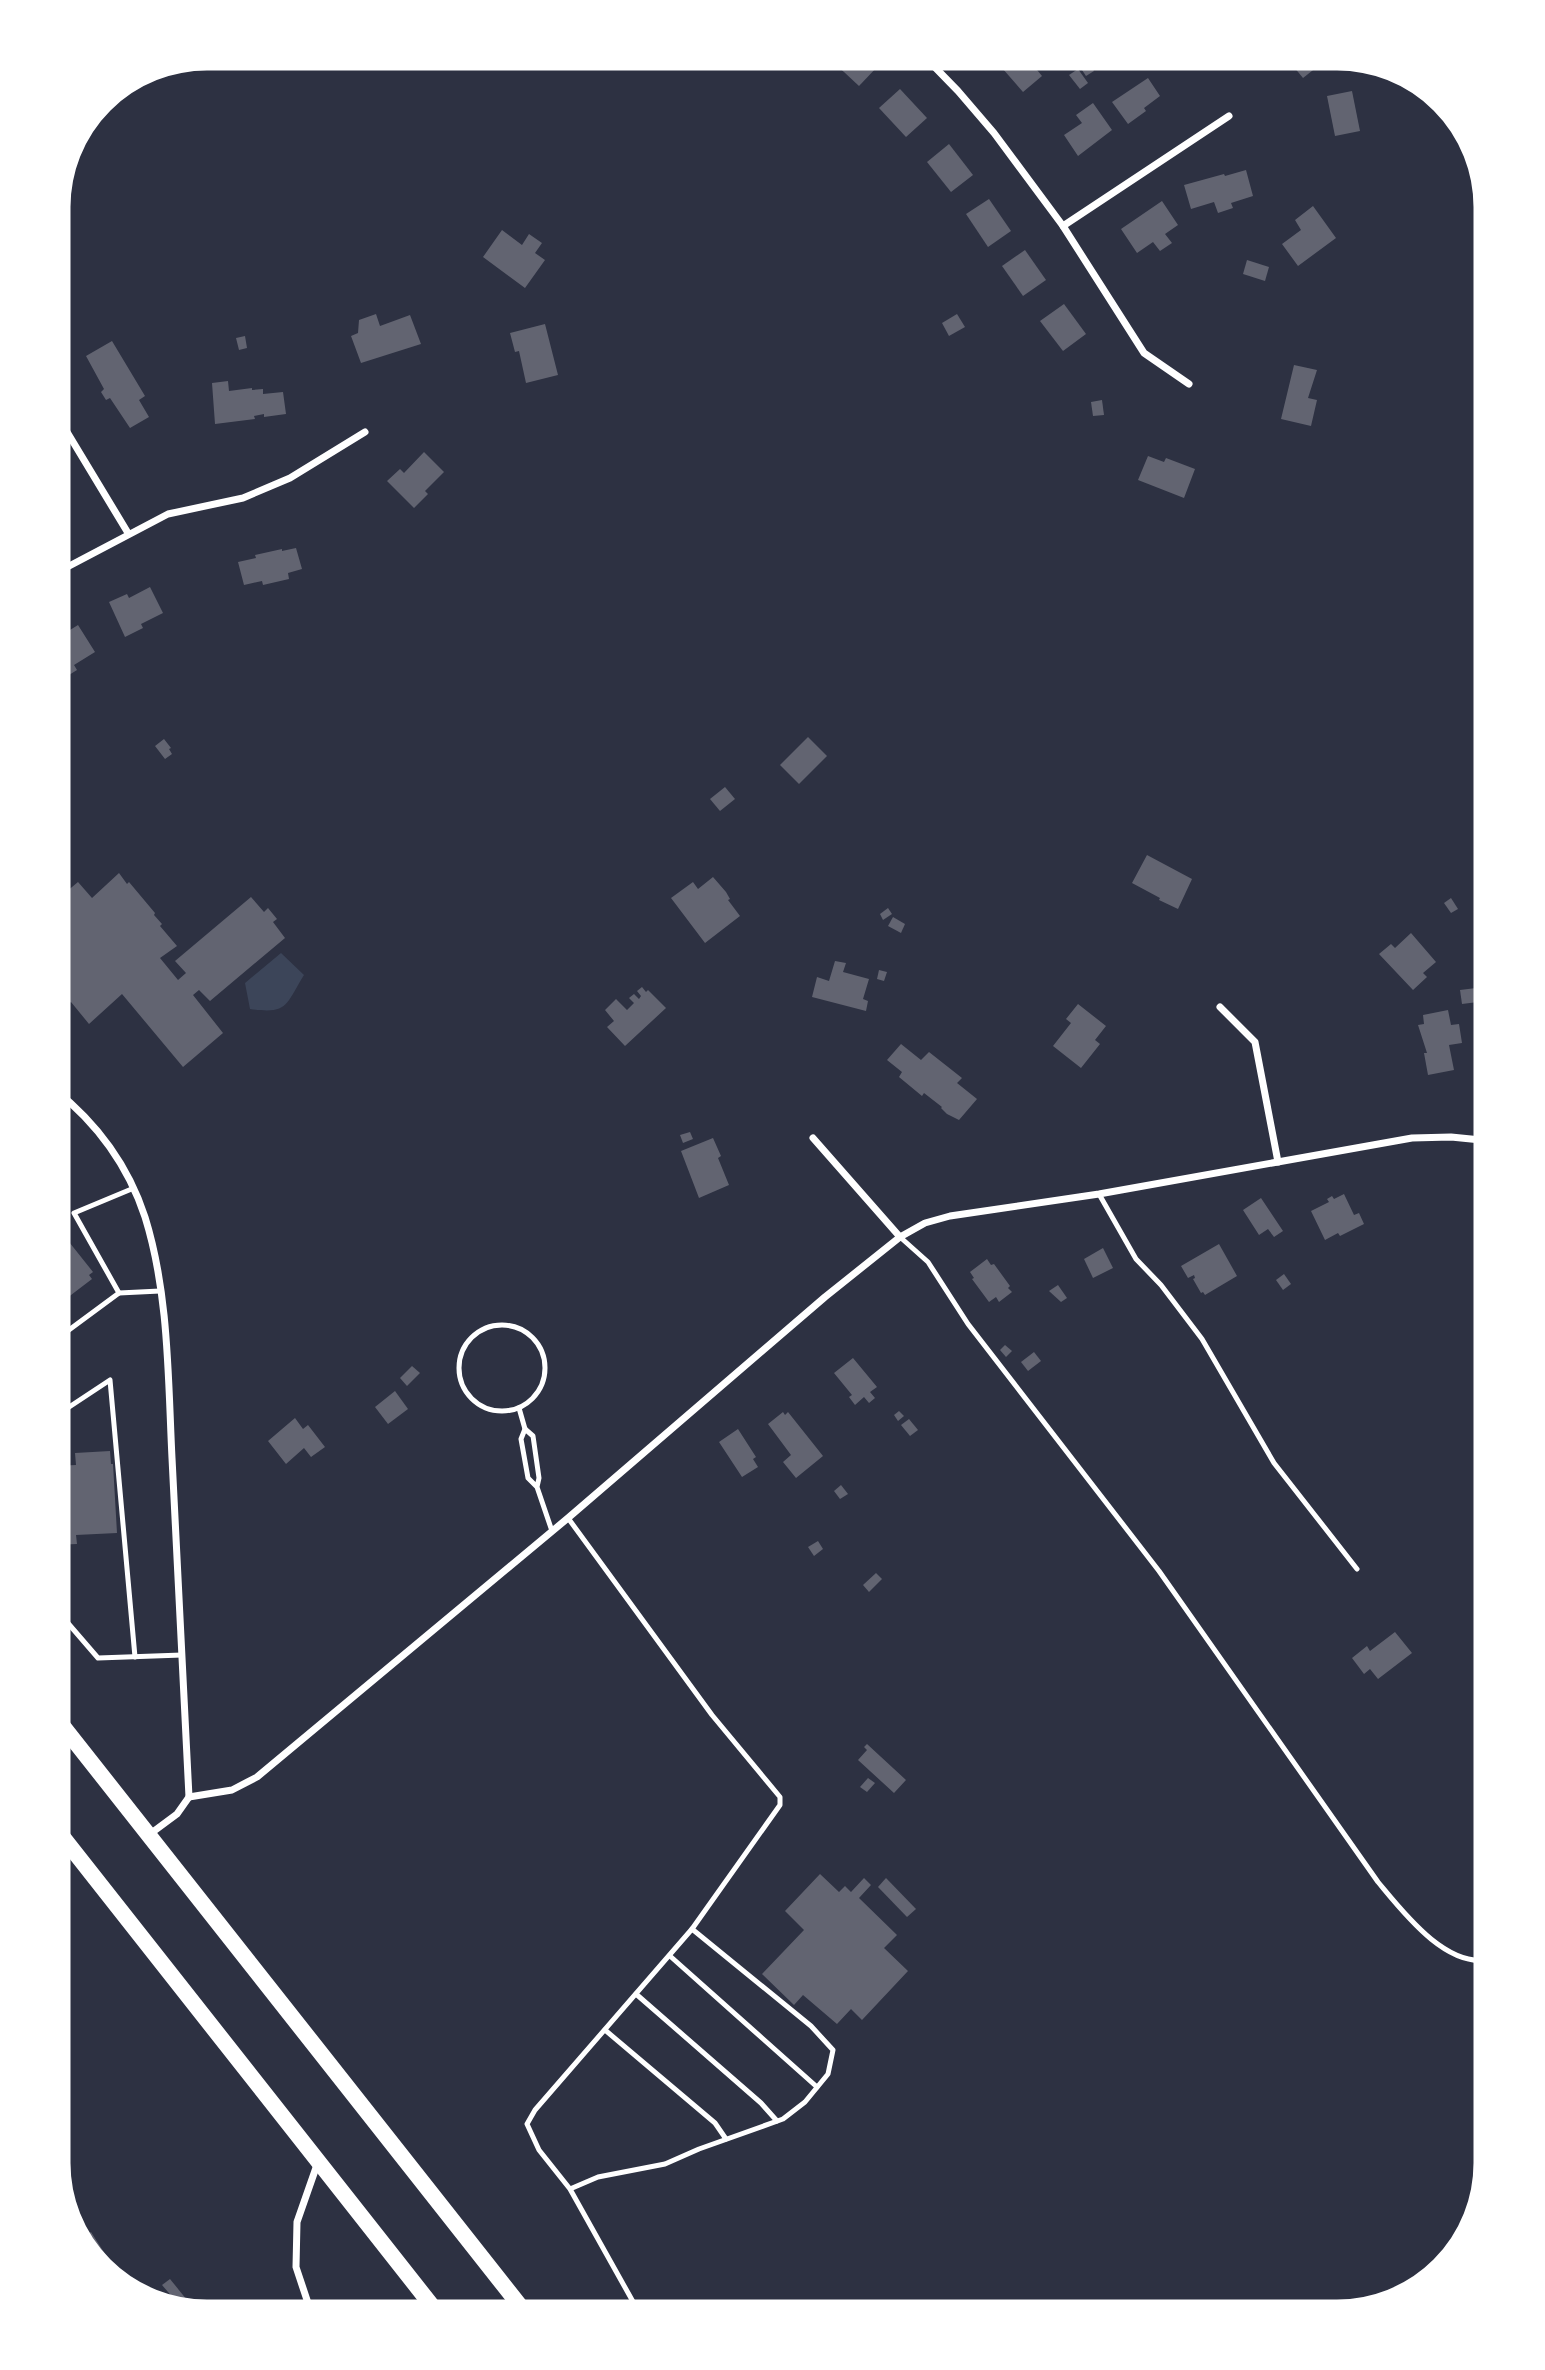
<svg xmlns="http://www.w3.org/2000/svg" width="1545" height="2370" font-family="Overpass,sans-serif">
	<rect width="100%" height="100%" fill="#2d3142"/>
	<path fill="#3c4559" d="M281,953l23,22c-19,31 -16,39 -54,34l-5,-26z"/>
	<g fill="#626471">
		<polygon points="835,54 866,54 878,66 859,86 830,59"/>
		<polygon points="1004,54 1024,54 1042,76 1023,92 996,61"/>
		<polygon points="1284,55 1316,55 1322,63 1303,78"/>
		<polygon points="1091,66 1094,71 1086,76 1082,70"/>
		<polygon points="1078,69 1088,83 1080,89 1069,75"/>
		<polygon points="1148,78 1160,96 1144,108 1146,111 1128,124 1112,102"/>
		<polygon points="900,89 927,118 906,137 879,108"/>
		<polygon points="1352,91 1360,131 1335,136 1327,96"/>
		<polygon points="1093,103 1112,130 1078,156 1064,135 1082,123 1076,115"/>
		<polygon points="949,144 973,175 951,192 927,162"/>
		<polygon points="1246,170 1253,196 1231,203 1233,208 1218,213 1214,202 1191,209 1184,185 1224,174 1225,176"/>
		<polygon points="989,199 1011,231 988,247 966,214"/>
		<polygon points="1162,201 1178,225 1165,234 1172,243 1160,251 1153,242 1137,253 1121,229"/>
		<polygon points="1313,206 1336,238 1298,266 1282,244 1301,230 1295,220"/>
		<polygon points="502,230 522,245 529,234 542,243 535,253 545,260 525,288 483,257"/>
		<polygon points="1025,250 1046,280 1023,296 1002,266"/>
		<polygon points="1247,260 1269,267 1265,281 1243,274"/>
		<polygon points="1064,304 1086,334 1063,351 1040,321"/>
		<polygon points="376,314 380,326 410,315 421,344 361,363 351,336 358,333 359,320"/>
		<polygon points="957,314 965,327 949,336 942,323"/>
		<polygon points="545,324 558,375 526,383 519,351 515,352 510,333"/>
		<polygon points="245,336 247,348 239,350 236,338"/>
		<polygon points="112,341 145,396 139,400 149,417 130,428 110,398 106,400 101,392 104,389 86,356"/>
		<polygon points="1294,365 1317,370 1308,398 1317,400 1311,426 1281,419"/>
		<polygon points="228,381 229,391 252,388 252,390 263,389 263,394 283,392 286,414 264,417 264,414 254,416 255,419 215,424 212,383"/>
		<polygon points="1102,400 1104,415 1093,416 1091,402"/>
		<polygon points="424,452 444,472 425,491 428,494 414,508 387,481 400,469 404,473"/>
		<polygon points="1148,456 1164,462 1166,458 1195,469 1184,498 1138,480"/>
		<polygon points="296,548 302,569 288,573 289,579 263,585 262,581 244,585 238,562 256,558 255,555 282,549 282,551"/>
		<polygon points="150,587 163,613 141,624 143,628 125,637 109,602 127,594 129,598"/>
		<polygon points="78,625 95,652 74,665 77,670 61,680 54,671 54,640"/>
		<polygon points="808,737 827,756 799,784 780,765"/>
		<polygon points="164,739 171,748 169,749 172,754 165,759 155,746"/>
		<polygon points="725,787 735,799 720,811 710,799"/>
		<polygon points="1147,855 1192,879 1178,909 1159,900 1160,898 1132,883"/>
		<polygon points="119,873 127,884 129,882 155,913 154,915 162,924 160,926 177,946 160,958 178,980 186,973 175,961 251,897 264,912 268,908 277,919 273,922 285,938 210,1001 199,990 193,995 223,1033 183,1067 122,994 89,1024 71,1002 68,1004 60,994 57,996 54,993 54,928 67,917 54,902 78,882 92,898"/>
		<polygon points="713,877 726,892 730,899 728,900 740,916 705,943 671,898 693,882 698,889"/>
		<polygon points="1451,898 1458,909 1451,913 1444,903"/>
		<polygon points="888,908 892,914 883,920 880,914"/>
		<polygon points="893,917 905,924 901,933 888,926"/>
		<polygon points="1411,933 1436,962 1423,973 1427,977 1413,990 1379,954 1391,944 1395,948"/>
		<polygon points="835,961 846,963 843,972 869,979 863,999 868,1001 866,1011 812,997 817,977 829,981"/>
		<polygon points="879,970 887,972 884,981 877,979"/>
		<polygon points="642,987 646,992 648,990 666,1008 625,1046 607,1027 614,1021 605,1010 616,999 627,1010 634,1003 629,998 634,994 639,999 641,996 637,991"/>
		<polygon points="1476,988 1478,1002 1462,1004 1460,990"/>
		<polygon points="1078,1004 1106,1026 1095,1040 1100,1044 1081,1068 1053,1046 1071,1023 1066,1019"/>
		<polygon points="1448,1010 1451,1025 1459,1024 1462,1043 1449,1045 1454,1070 1428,1075 1424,1053 1427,1053 1418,1025 1424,1024 1423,1015"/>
		<polygon points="901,1044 921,1060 929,1052 962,1078 957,1083 977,1099 959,1120 947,1114 941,1108 942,1107 924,1093 922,1096 899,1077 902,1072 887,1060"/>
		<polygon points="690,1132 693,1139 683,1143 680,1135"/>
		<polygon points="713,1138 721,1156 718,1158 729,1185 699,1198 681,1151"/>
		<polygon points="1344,1194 1354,1215 1359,1213 1364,1224 1340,1236 1338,1233 1325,1240 1311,1211 1329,1202 1327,1199 1332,1196 1334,1199"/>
		<polygon points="1261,1198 1283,1231 1274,1237 1268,1229 1259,1235 1243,1210"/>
		<polygon points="54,1223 93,1272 89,1275 92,1279 54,1308"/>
		<polygon points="1219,1244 1237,1276 1205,1295 1203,1292 1201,1293 1193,1279 1195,1278 1194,1275 1188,1278 1181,1266"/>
		<polygon points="1103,1248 1113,1268 1093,1278 1084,1259"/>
		<polygon points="987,1259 991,1265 994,1264 1010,1286 1008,1288 1012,1292 999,1302 996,1297 989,1302 972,1279 974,1278 970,1272"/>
		<polygon points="1284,1274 1291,1284 1283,1290 1276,1280"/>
		<polygon points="1058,1285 1067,1298 1061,1302 1049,1291"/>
		<polygon points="1005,1345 1012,1351 1006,1357 1000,1350"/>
		<polygon points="1034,1352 1041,1361 1028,1371 1021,1362"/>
		<polygon points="853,1358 877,1387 870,1392 875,1398 869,1403 864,1397 855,1405 849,1397 852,1395 834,1373"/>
		<polygon points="412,1366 420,1373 407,1386 400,1378"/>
		<polygon points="395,1391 408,1409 388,1424 375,1407"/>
		<polygon points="899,1411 904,1416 898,1421 894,1415"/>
		<polygon points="783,1412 785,1415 788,1412 823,1456 796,1478 783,1462 791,1455 768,1424"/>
		<polygon points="295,1418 303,1429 308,1425 325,1447 311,1457 304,1448 286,1464 268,1441"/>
		<polygon points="909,1419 918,1430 910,1436 901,1425"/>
		<polygon points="738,1429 756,1457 753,1459 758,1467 742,1477 719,1442"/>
		<polygon points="110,1451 111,1464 113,1464 117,1533 76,1535 77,1544 54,1545 54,1466 76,1465 75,1453"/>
		<polygon points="841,1485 848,1494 840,1499 834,1491"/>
		<polygon points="818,1541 823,1549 814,1556 808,1547"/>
		<polygon points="876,1573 882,1579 869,1592 863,1585"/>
		<polygon points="1395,1632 1412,1653 1378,1679 1370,1669 1364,1674 1352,1658 1367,1646 1370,1651"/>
		<polygon points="867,1744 906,1780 894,1793 858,1760 867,1750 864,1747"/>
		<polygon points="868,1778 875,1783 867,1792 860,1787"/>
		<polygon points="820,1874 839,1892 845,1886 851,1892 864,1878 871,1885 859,1898 897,1935 884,1948 908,1971 862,2020 851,2009 837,2024 803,1995 794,2005 762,1974 804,1930 785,1911"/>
		<polygon points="886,1878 916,1909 907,1917 878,1887"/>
		<polygon points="91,2232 107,2257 98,2263 76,2240 81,2238 82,2239"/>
		<polygon points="170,2279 187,2300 180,2306 162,2285"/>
	</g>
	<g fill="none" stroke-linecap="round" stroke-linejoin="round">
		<g stroke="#fff" stroke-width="5">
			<polyline points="1099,1194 1136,1259 1161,1285 1202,1339 1274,1463 1357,1569"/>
			<path d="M900,1237l28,25 40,62 191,247 219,311c25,30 69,88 113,77"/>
			<polyline points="119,1293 160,1291"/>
			<circle cx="502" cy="1368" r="43"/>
			<polyline points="54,1341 119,1293 74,1213 134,1188"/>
			<polyline points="519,1408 525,1429"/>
			<polyline points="54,1417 110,1380 135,1657"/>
			<polyline points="537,1487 528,1478 521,1439 525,1429 533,1436 539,1478 537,1487 552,1531"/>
			<polyline points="568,1518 712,1715 780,1797 780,1805 692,1929"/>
			<polyline points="54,1607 98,1658 182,1655"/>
			<polyline points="54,1653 64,1619"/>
			<polyline points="670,1956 817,2087"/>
			<polyline points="636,1994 761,2103 777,2121"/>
			<polyline points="605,2030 715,2123 726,2139"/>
			<polyline points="570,2189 598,2177 665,2164 699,2149 783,2119 805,2102 828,2074 833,2050 811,2026 692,1929 535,2110 527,2124 539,2150 570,2189 641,2316"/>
		</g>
		<g stroke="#fff" stroke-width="7">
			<polyline points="922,54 958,91 994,133 1063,226 1144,353 1189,384"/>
			<polyline points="1063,226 1229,116"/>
			<polyline points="55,412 128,533"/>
			<polyline points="54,574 168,514 243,498 290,478 365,432"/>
			<polyline points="1220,1007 1255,1042 1278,1162"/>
			<path d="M54,1089c43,34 74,76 91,128 24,77 23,161 27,241 6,113 12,226 17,339l-12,17 -27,20"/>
			<polyline points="813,1138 900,1237"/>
			<polyline points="189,1797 232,1790 257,1777 568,1518 825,1297 900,1237 925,1223 950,1216 1099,1194 1412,1138 1451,1137 1491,1141"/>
			<polyline points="312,2315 296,2267 297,2222 318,2162"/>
		</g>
		<g stroke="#fff" stroke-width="16">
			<polyline points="54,1715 528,2316"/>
			<polyline points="54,1826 440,2316"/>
		</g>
	</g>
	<path d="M0 0H1545V2370H0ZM207 66H1337A141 141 0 0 1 1478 207V2163A141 141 0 0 1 1337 2304H207A141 141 0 0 1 66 2163V207A141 141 0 0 1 207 66Z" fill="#fff" fill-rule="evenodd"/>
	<path fill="none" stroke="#fff" stroke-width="9" d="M207 66H1337A141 141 0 0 1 1478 207V2163A141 141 0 0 1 1337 2304H207A141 141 0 0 1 66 2163V207A141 141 0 0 1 207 66Z"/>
</svg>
